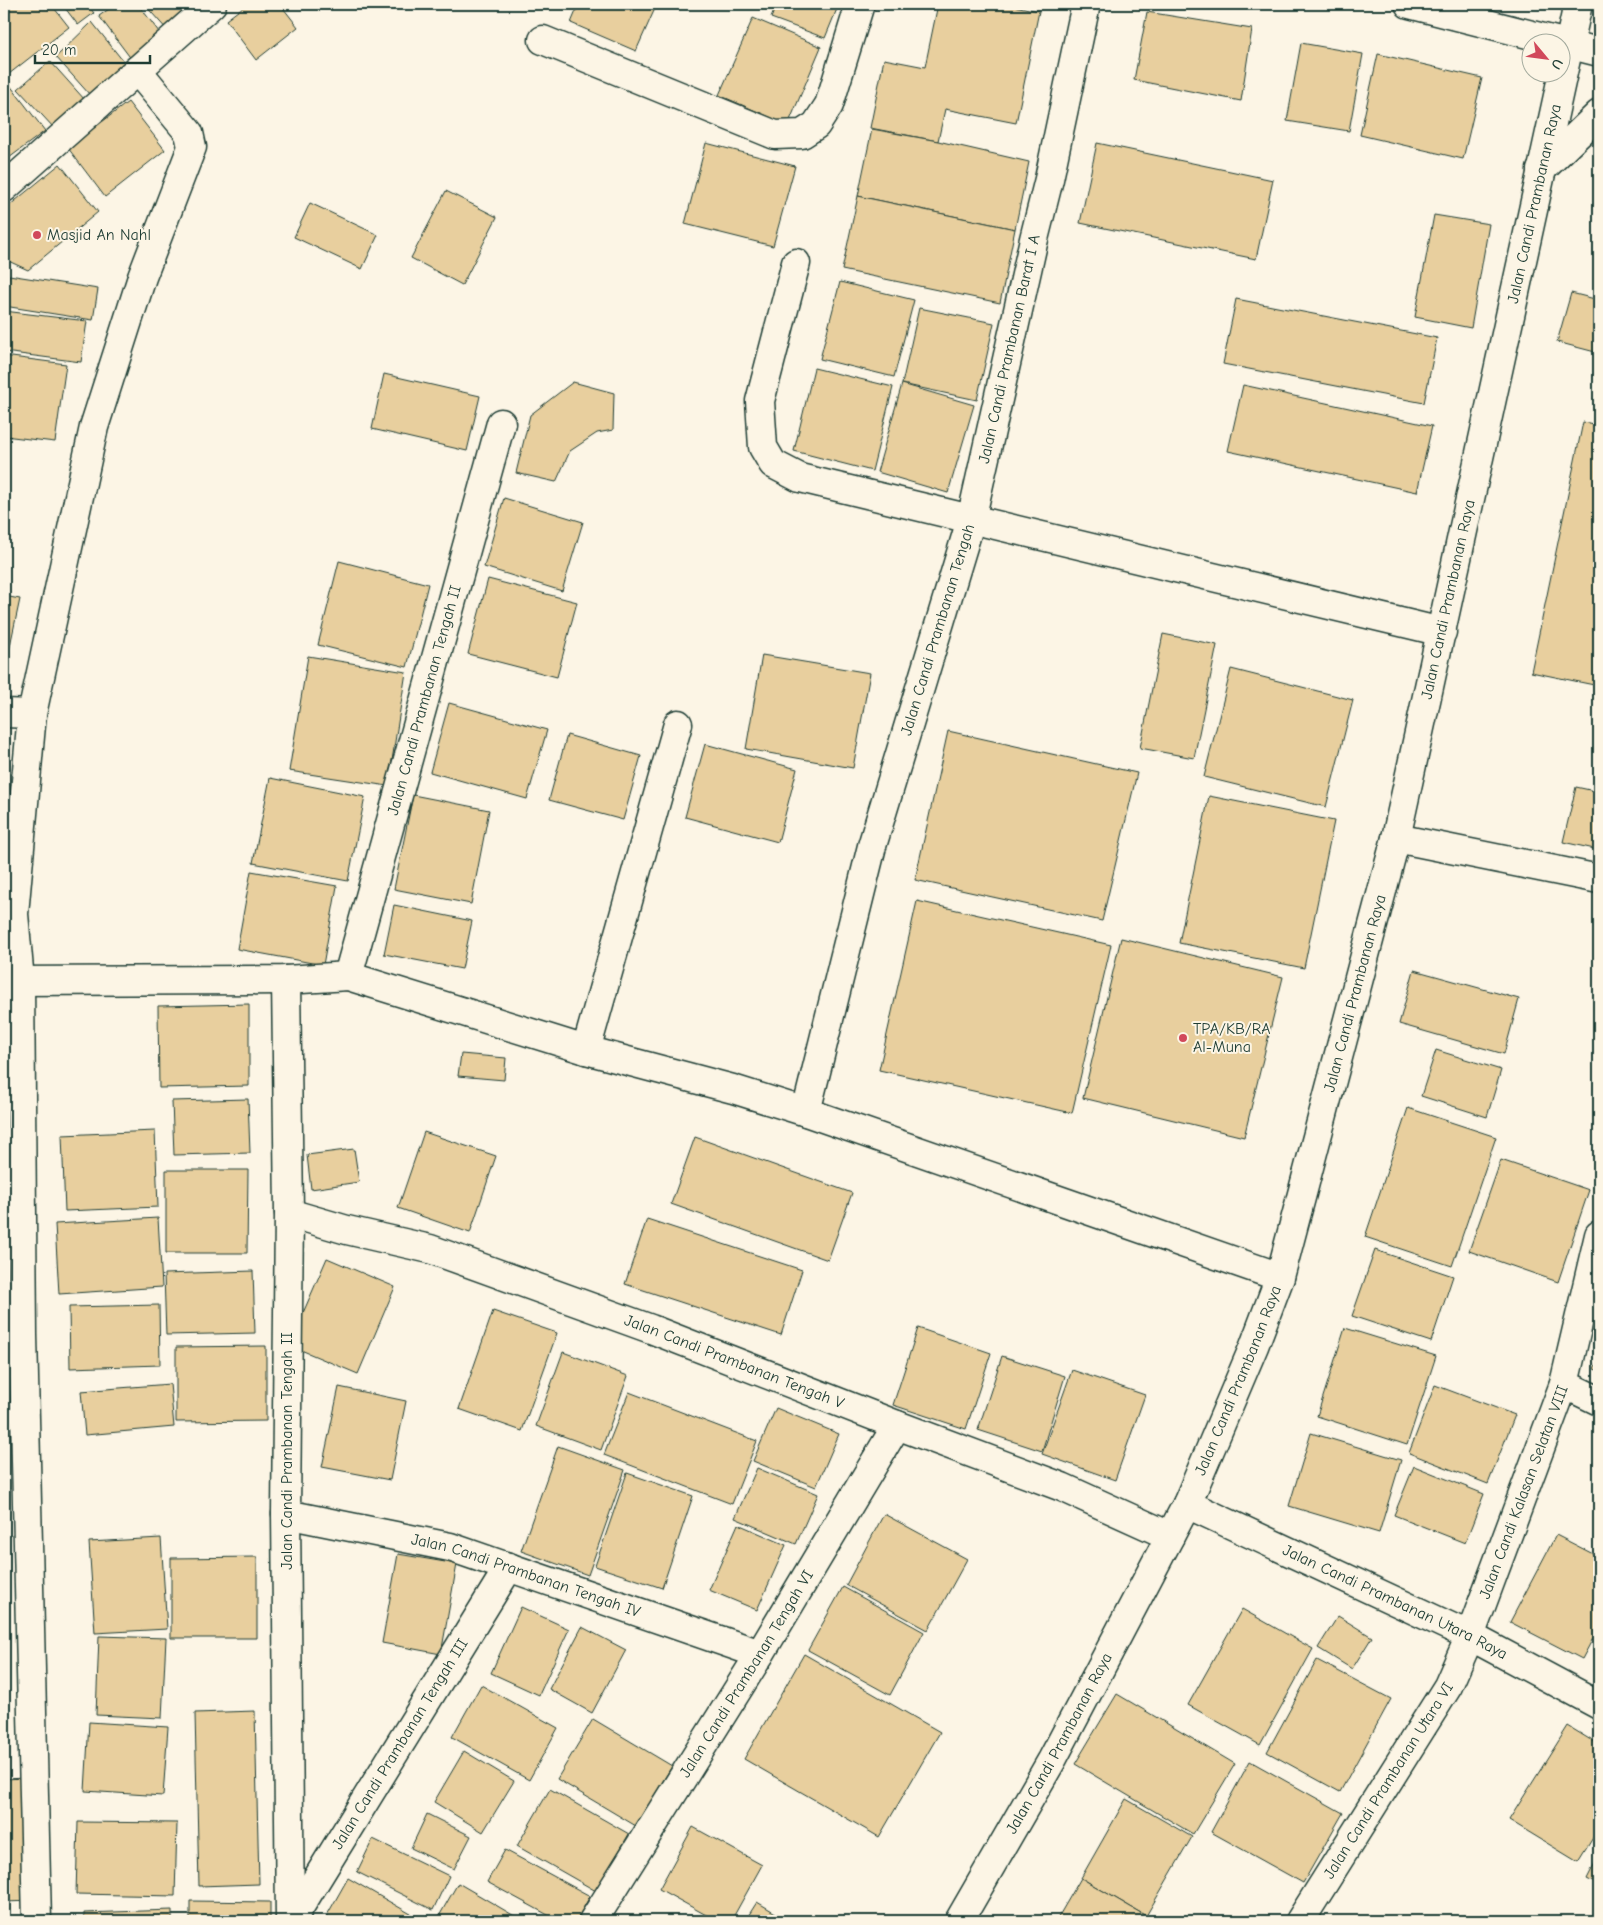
<svg xmlns="http://www.w3.org/2000/svg" width="1603" height="1925" font-family="'Comic Neue',sans-serif">
	<rect width="100%" height="100%" fill="#fcf5e5"/>
	<filter id="ink" filterUnits="userSpaceOnUse"><feTurbulence type="fractalNoise" baseFrequency=".02" numOctaves="2"/><feDisplacementMap in="SourceGraphic" scale="10" xChannelSelector="R" yChannelSelector="G"/><feConvolveMatrix kernelMatrix="1 2 1 2 8 2 1 2 1" color-interpolation-filters="sRGB"/></filter>
	<g filter="url(#ink)">
		<g fill="#e8cf9e" stroke="#1f3d34">
			<polygon points="4,4 51,4 69,27 9,74 4,67"/>
			<polygon points="62,4 87,4 94,13 78,25"/>
			<polygon points="116,4 138,4 162,36 132,60 99,16"/>
			<polygon points="144,4 184,4 190,11 168,31"/>
			<polygon points="247,4 280,4 298,27 256,60 226,20"/>
			<polygon points="579,4 657,4 636,51 571,23"/>
			<polygon points="777,4 839,4 825,38 771,18"/>
			<polygon points="938,4 1004,4 1039,11 1016,123 945,109 938,141 870,128 884,59 925,67"/>
			<polygon points="1147,12 1252,29 1241,101 1134,80"/>
			<polygon points="753,18 821,47 788,125 719,95"/>
			<polygon points="92,22 127,66 90,95 56,57"/>
			<polygon points="1301,43 1363,54 1349,131 1287,121"/>
			<polygon points="1378,54 1482,78 1463,159 1360,135"/>
			<polygon points="50,61 85,100 54,128 18,89"/>
			<polygon points="9,84 45,131 9,158 4,151 4,88"/>
			<polygon points="128,102 165,150 105,197 68,148"/>
			<polygon points="872,129 938,141 1029,162 1015,229 858,196"/>
			<polygon points="706,143 795,166 773,246 685,224"/>
			<polygon points="1097,143 1273,180 1256,259 1080,223"/>
			<polygon points="60,164 98,212 28,270 4,259 4,210"/>
			<polygon points="446,191 497,217 462,285 411,258"/>
			<polygon points="858,196 1015,229 1000,303 842,270"/>
			<polygon points="310,203 378,235 362,269 294,237"/>
			<polygon points="1434,215 1489,224 1471,328 1415,317"/>
			<polygon points="9,275 98,289 93,320 4,306"/>
			<polygon points="840,282 914,300 894,377 820,359"/>
			<polygon points="1571,293 1599,300 1599,353 1557,342"/>
			<polygon points="1236,299 1437,338 1424,403 1223,364"/>
			<polygon points="919,308 994,323 977,400 902,384"/>
			<polygon points="4,311 87,321 81,362 4,352"/>
			<polygon points="4,356 66,364 55,442 4,436"/>
			<polygon points="814,368 893,387 872,471 794,451"/>
			<polygon points="384,374 480,396 467,451 372,429"/>
			<polygon points="573,382 614,393 613,430 597,433 570,451 556,482 516,473 530,415"/>
			<polygon points="902,384 974,405 948,493 877,472"/>
			<polygon points="1243,385 1432,426 1417,492 1228,451"/>
			<polygon points="1583,422 1599,425 1599,686 1531,672"/>
			<polygon points="504,498 583,522 562,591 484,567"/>
			<polygon points="339,561 428,584 407,667 318,645"/>
			<polygon points="488,579 577,602 557,677 468,654"/>
			<polygon points="4,596 20,599 4,674"/>
			<polygon points="1163,634 1217,645 1194,758 1140,748"/>
			<polygon points="762,655 870,673 853,768 746,749"/>
			<polygon points="308,656 406,672 388,786 289,771"/>
			<polygon points="1231,669 1353,700 1326,807 1204,777"/>
			<polygon points="449,703 547,730 527,799 430,772"/>
			<polygon points="948,731 1137,773 1102,921 915,880"/>
			<polygon points="567,735 641,756 623,820 549,800"/>
			<polygon points="705,744 797,769 778,842 685,817"/>
			<polygon points="270,778 365,797 348,881 253,863"/>
			<polygon points="1576,787 1599,792 1599,850 1563,842"/>
			<polygon points="413,795 489,810 471,904 394,889"/>
			<polygon points="1209,796 1334,821 1304,968 1179,943"/>
			<polygon points="251,871 337,886 323,965 237,949"/>
			<polygon points="917,901 1111,945 1072,1113 879,1070"/>
			<polygon points="394,905 472,921 462,969 384,954"/>
			<polygon points="1121,938 1283,977 1244,1137 1083,1098"/>
			<polygon points="1414,970 1519,999 1504,1054 1399,1024"/>
			<polygon points="249,1004 249,1086 159,1088 158,1006"/>
			<polygon points="1436,1050 1501,1070 1487,1117 1421,1096"/>
			<polygon points="461,1054 506,1058 504,1080 458,1076"/>
			<polygon points="248,1099 250,1153 174,1155 172,1101"/>
			<polygon points="1408,1108 1496,1137 1452,1266 1365,1237"/>
			<polygon points="155,1131 158,1207 65,1211 62,1135"/>
			<polygon points="424,1132 496,1156 470,1233 398,1208"/>
			<polygon points="695,1137 852,1193 828,1260 671,1204"/>
			<polygon points="354,1149 359,1182 311,1189 307,1155"/>
			<polygon points="1501,1160 1589,1190 1558,1282 1469,1251"/>
			<polygon points="166,1170 248,1170 247,1253 166,1253"/>
			<polygon points="158,1218 162,1287 59,1294 55,1224"/>
			<polygon points="647,1219 802,1270 781,1335 625,1284"/>
			<polygon points="1375,1250 1453,1276 1431,1342 1352,1316"/>
			<polygon points="327,1258 395,1287 358,1374 289,1345"/>
			<polygon points="253,1271 255,1333 166,1335 164,1274"/>
			<polygon points="159,1305 160,1365 70,1368 69,1307"/>
			<polygon points="493,1311 557,1333 522,1431 459,1409"/>
			<polygon points="918,1328 991,1353 966,1429 893,1405"/>
			<polygon points="1345,1328 1436,1356 1407,1445 1317,1416"/>
			<polygon points="266,1346 266,1421 176,1422 176,1347"/>
			<polygon points="563,1352 628,1376 601,1450 536,1426"/>
			<polygon points="1002,1356 1065,1376 1042,1451 978,1430"/>
			<polygon points="1599,1356 1599,1371 1594,1369"/>
			<polygon points="1072,1370 1145,1395 1115,1480 1042,1454"/>
			<polygon points="170,1384 174,1427 85,1435 81,1391"/>
			<polygon points="1435,1385 1515,1415 1488,1484 1409,1453"/>
			<polygon points="339,1387 406,1401 390,1480 322,1467"/>
			<polygon points="629,1392 757,1441 732,1504 604,1455"/>
			<polygon points="776,1408 839,1434 816,1487 753,1461"/>
			<polygon points="1311,1433 1401,1460 1379,1533 1289,1506"/>
			<polygon points="558,1446 625,1470 588,1575 521,1551"/>
			<polygon points="1414,1466 1484,1494 1465,1543 1394,1515"/>
			<polygon points="757,1468 818,1494 796,1544 735,1518"/>
			<polygon points="627,1473 693,1496 662,1588 595,1566"/>
			<polygon points="884,1514 967,1559 928,1630 846,1585"/>
			<polygon points="738,1524 786,1545 757,1610 709,1590"/>
			<polygon points="1556,1535 1599,1557 1599,1627 1582,1659 1510,1622"/>
			<polygon points="161,1538 167,1629 95,1633 89,1542"/>
			<polygon points="398,1554 457,1564 441,1654 382,1643"/>
			<polygon points="257,1557 257,1638 171,1638 171,1558"/>
			<polygon points="843,1587 924,1632 890,1695 808,1650"/>
			<polygon points="521,1607 569,1629 539,1695 491,1673"/>
			<polygon points="1242,1609 1313,1649 1260,1745 1188,1705"/>
			<polygon points="1338,1616 1372,1637 1352,1669 1318,1648"/>
			<polygon points="582,1627 626,1650 592,1713 549,1689"/>
			<polygon points="99,1636 166,1638 162,1718 96,1715"/>
			<polygon points="804,1654 940,1732 879,1837 744,1759"/>
			<polygon points="1317,1660 1391,1699 1340,1792 1267,1752"/>
			<polygon points="481,1685 558,1728 529,1780 452,1737"/>
			<polygon points="1117,1694 1235,1764 1193,1834 1075,1764"/>
			<polygon points="255,1711 259,1884 199,1886 195,1713"/>
			<polygon points="593,1719 672,1766 636,1826 557,1779"/>
			<polygon points="89,1722 168,1727 163,1796 85,1791"/>
			<polygon points="1568,1726 1599,1745 1599,1828 1578,1862 1509,1820"/>
			<polygon points="464,1751 514,1781 483,1832 434,1802"/>
			<polygon points="1250,1761 1343,1813 1303,1883 1211,1832"/>
			<polygon points="26,1778 32,1901 4,1902 4,1779"/>
			<polygon points="550,1789 629,1834 596,1891 517,1846"/>
			<polygon points="1126,1799 1192,1837 1146,1916 1081,1878"/>
			<polygon points="427,1814 471,1836 454,1869 411,1848"/>
			<polygon points="78,1822 177,1823 175,1896 76,1894"/>
			<polygon points="693,1827 762,1865 731,1921 717,1921 659,1889"/>
			<polygon points="373,1839 449,1876 433,1910 357,1872"/>
			<polygon points="505,1850 590,1896 576,1921 559,1921 487,1882"/>
			<polygon points="1599,1855 1599,1885 1587,1879"/>
			<polygon points="348,1878 423,1921 334,1921 326,1917"/>
			<polygon points="1081,1878 1146,1916 1143,1921 1056,1921"/>
			<polygon points="458,1883 523,1921 444,1921 438,1918"/>
			<polygon points="190,1901 270,1902 270,1921 190,1921"/>
			<polygon points="757,1902 789,1921 745,1921"/>
			<polygon points="172,1910 172,1921 84,1921 84,1913"/>
		</g>
		<g fill="none" stroke-linecap="round" stroke-linejoin="round">
			<defs>
				<polyline id="lane" points="4,1336 23,1335"/>
				<g id="street">
					<polyline points="1409,4 1599,52"/>
					<polyline points="543,40 775,135 802,134 816,125 829,105 860,4"/>
					<polyline points="1541,170 1599,114"/>
					<polyline points="4,188 212,4"/>
					<polyline points="796,263 760,401 763,447 773,464 800,478 1442,632"/>
					<polyline points="4,713 32,714"/>
					<polyline points="1396,838 1599,879"/>
					<path id="s1" d="M348,976l153,-553"/>
					<polyline points="286,980 289,1213 286,1514 290,1921"/>
					<polyline points="4,981 286,980 348,976 586,1050 733,1089 806,1112 1280,1277"/>
					<polyline points="586,1050 678,724"/>
					<path id="s2" d="M806,1112l66,-266 99,-326 63,-281 15,-60 37,-175"/>
					<path id="s3" d="M289,1213l58,17 83,19 221,80 246,96 165,62 108,49"/>
					<polyline points="1564,1384 1599,1401"/>
					<path id="s4" d="M1187,1504l283,132 129,69"/>
					<path id="s5" d="M286,1514l164,33 310,107"/>
					<polyline points="37,1921 23,1335 20,981 14,914 32,714 94,427 142,277 192,147 189,133 137,70"/>
					<path id="s6" d="M291,1921l218,-354"/>
					<path id="s7" d="M593,1921l167,-267 137,-229"/>
					<path id="s8" d="M1300,1921l148,-235 22,-50 94,-252 35,-149"/>
				</g>
				<g id="secondary">
					<path id="s9" d="M959,1921l93,-161 135,-256 67,-158 26,-69 116,-439 182,-834"/>
				</g>
			</defs>
			<use href="#lane" stroke="#1f3d34" stroke-width="26"/>
			<use href="#street" stroke="#1f3d34" stroke-width="31"/>
			<use href="#secondary" stroke="#1f3d34" stroke-width="31"/>
			<use href="#lane" stroke="#fcf5e5" stroke-width="22"/>
			<use href="#street" stroke="#fcf5e5" stroke-width="28"/>
			<use href="#secondary" stroke="#fcf5e5" stroke-width="28"/>
		</g>
	</g>
	<g fill="#d1495b" stroke="#fcf5e5" stroke-width="2">
		<circle cx="37" cy="235" r="5"/>
		<circle cx="1183" cy="1038" r="5"/>
	</g>
	<g text-anchor="middle" dominant-baseline="central" stroke-width="4" stroke-linejoin="round" paint-order="stroke">
		<g font-size="16" fill="#1f3d34" stroke="#fcf5e5">
			<text stroke="none"><textPath href="#s9" startOffset="1824">Jalan Candi Prambanan Raya</textPath></text>
			<text stroke="none"><textPath href="#s2" startOffset="790">Jalan Candi Prambanan Barat I A</textPath></text>
			<text stroke="none"><textPath href="#s9" startOffset="1419">Jalan Candi Prambanan Raya</textPath></text>
			<text stroke="none"><textPath href="#s2" startOffset="500">Jalan Candi Prambanan Tengah</textPath></text>
			<text stroke="none"><textPath href="#s1" startOffset="286">Jalan Candi Prambanan Tengah II</textPath></text>
			<text stroke="none"><textPath href="#s9" startOffset="1014">Jalan Candi Prambanan Raya</textPath></text>
			<text stroke="none"><textPath href="#s3" startOffset="470">Jalan Candi Prambanan Tengah V</textPath></text>
			<text stroke="none"><textPath href="#s9" startOffset="609">Jalan Candi Prambanan Raya</textPath></text>
			<text transform="translate(287 1451) rotate(-90)">Jalan Candi Prambanan Tengah II</text>
			<text stroke="none"><textPath href="#s8" startOffset="486">Jalan Candi Kalasan Selatan VIII</textPath></text>
			<text stroke="none"><textPath href="#s5" startOffset="248">Jalan Candi Prambanan Tengah IV</textPath></text>
			<text stroke="none"><textPath href="#s4" startOffset="230">Jalan Candi Prambanan Utara Raya</textPath></text>
			<text stroke="none"><textPath href="#s7" startOffset="291">Jalan Candi Prambanan Tengah VI</textPath></text>
			<text stroke="none"><textPath href="#s9" startOffset="204">Jalan Candi Prambanan Raya</textPath></text>
			<text stroke="none"><textPath href="#s6" startOffset="208">Jalan Candi Prambanan Tengah III</textPath></text>
			<text stroke="none"><textPath href="#s8" startOffset="166">Jalan Candi Prambanan Utara VI</textPath></text>
		</g>
		<g font-size="16" fill="#1f3d34" stroke="#fcf5e5" text-anchor="start">
			<text x="47" y="235">Masjid An Nahl</text>
			<text x="1193" y="1029">TPA/KB/RA<tspan x="1193" dy="18">Al-Muna</tspan></text>
		</g>
	</g>
	<rect width="1603" height="1925" fill="none" stroke="#fcf5e5" stroke-width="20"/>
	<rect x="10" y="10" width="1583" height="1905" fill="none" stroke="#1f3d34" stroke-width="2" filter="url(#ink)"/>
	<g transform="translate(1546 58) rotate(119)"><circle r="24" fill="#fcf5e5" stroke="#a4ab9e"/>
	<path d="M0-4L9 19L0 12L-9 19Z" fill="#d1495b"/>
	<text y="-8" font-size="14" font-weight="bold" text-anchor="middle" fill="#1f3d34">U</text>
	</g>
	<path d="M35 55v8h115v-8" fill="none" stroke="#1f3d34" stroke-width="2.5"/>
	<text x="42" y="55" font-size="15" fill="#1f3d34" stroke="#fcf5e5" stroke-width="4" paint-order="stroke">20 m</text>
</svg>
